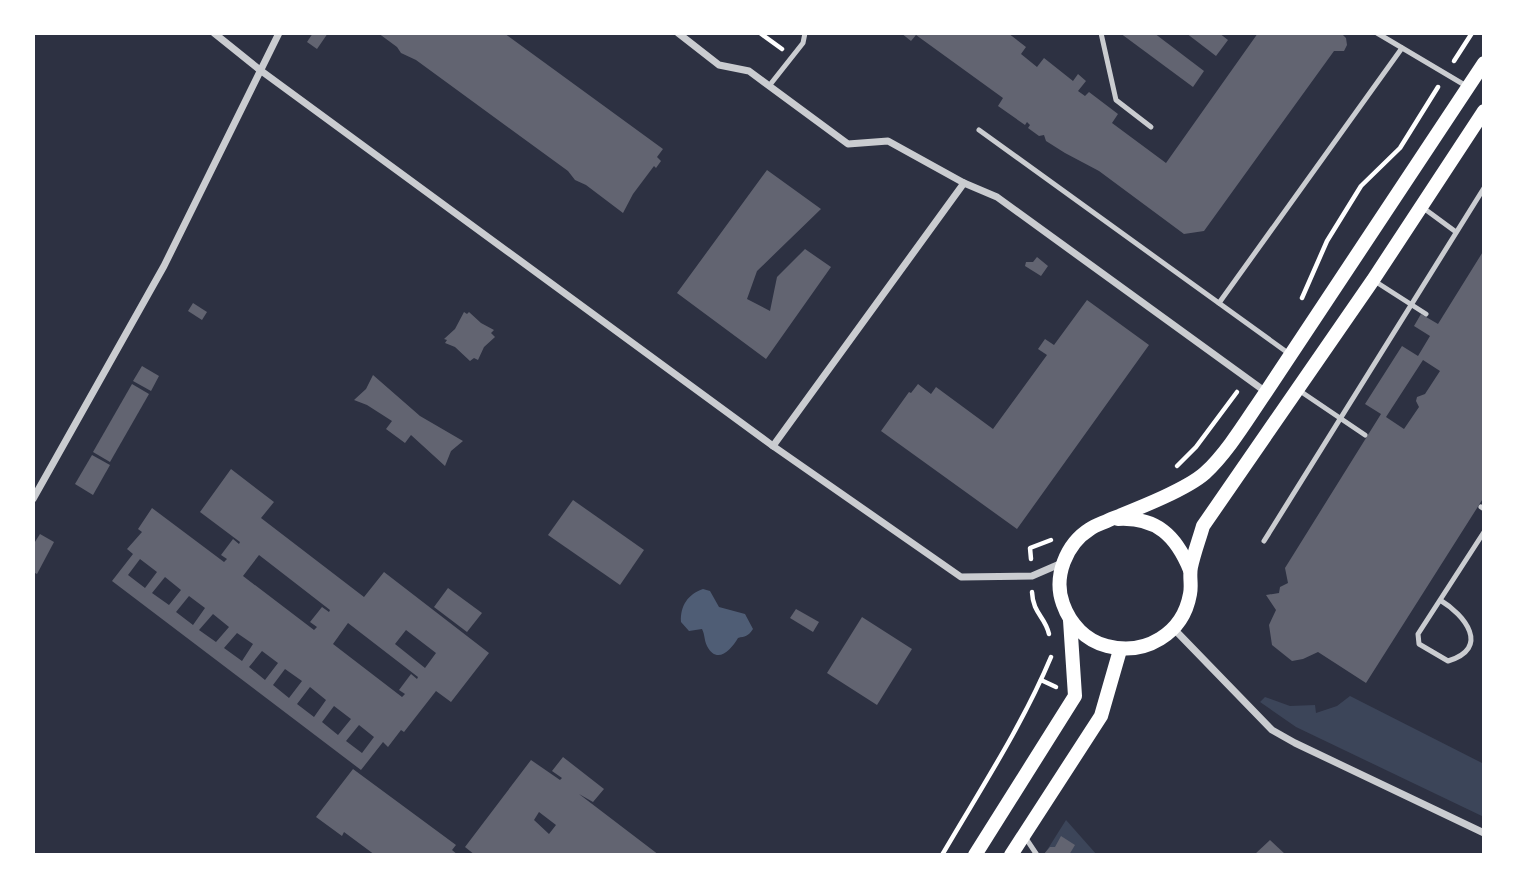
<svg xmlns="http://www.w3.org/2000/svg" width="1517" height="888" font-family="Mulish,sans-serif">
	<rect width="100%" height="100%" fill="#2d3142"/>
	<g fill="#3c4559">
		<polygon points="1350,696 1484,764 1484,817 1296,727 1260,702 1265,697 1290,706 1315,705 1316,713 1337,706"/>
		<polygon points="1066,820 1097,855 1044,855"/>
	</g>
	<path fill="#4f5d75" d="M703,589l7,2 9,16 26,7 8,15c-5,8 -8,7 -15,9 -7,12 -21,27 -31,8 -3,-6 -2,-11 -5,-17l-13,2 -8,-9c-1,-16 7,-28 22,-33z"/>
	<g fill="#626471" fill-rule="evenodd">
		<polygon points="313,33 328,33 317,49 307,42"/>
		<polygon points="378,33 504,33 663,149 657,157 661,161 656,168 654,166 633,194 623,213 586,185 575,180 568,171 416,60 401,53 397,47"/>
		<polygon points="901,33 1008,33 1026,47 1021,54 1037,67 1044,58 1073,81 1078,74 1086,81 1078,91 1085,96 1089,92 1118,114 1112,123 1166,163 1258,33 1341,33 1346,38 1347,45 1344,51 1334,51 1204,231 1184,234 1099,171 1065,153 1046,141 1044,135 1039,136 1028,128 1030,125 1027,122 1025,125 998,106 1003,98 916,35 911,41"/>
		<polygon points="1120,33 1154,33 1204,71 1193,87"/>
		<polygon points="1186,33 1219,33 1228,40 1216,56"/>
		<polygon points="767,170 821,209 757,271 747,299 770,311 777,277 805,249 831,267 766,359 677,293"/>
		<path d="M1484,250v247l-118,186 -48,-31 -15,7 -11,2 -20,-16 -3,-20 7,-15 -10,-15 13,-2 1,-6 8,-4 -3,-15 96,-154 -16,-10 37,-58 16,10 12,-20 -16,-10 7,-12 17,10zM1423,360l17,11 -15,23 -8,3 -1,4 3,6 -15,22 -18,-12z"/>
		<polygon points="1037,257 1048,266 1041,276 1025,266 1026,262 1033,262"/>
		<polygon points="1087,300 1149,345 1017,529 881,431 909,392 911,393 918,384 931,394 936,387 993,429 1047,355 1038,349 1045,339 1054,345"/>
		<polygon points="193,303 207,312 202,320 188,311"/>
		<polygon points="464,312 467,314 469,312 481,323 494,330 491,333 495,337 484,347 478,360 474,358 470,361 455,347 445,343 447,340 444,339 455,329"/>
		<polygon points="142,366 159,376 151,391 133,381"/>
		<polygon points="373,375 420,416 463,441 451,451 445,466 411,435 405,443 386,429 392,421 367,405 354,400 366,389"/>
		<polygon points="132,384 149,394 110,462 93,452"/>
		<polygon points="92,455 110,465 93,495 75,484"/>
		<path d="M231,469l43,33 -13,16 103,79 20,-25 105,81 -38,49 -15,-11 -32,41 -3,-2 -13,17 -5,-5 -22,28 -249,-189 21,-27 -6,-5 15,-17 -4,-3 14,-21 72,54 3,-3 -6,-4 12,-16 6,5 1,-2 -40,-30zM259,555l71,55 -1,2 -7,-5 -12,15 7,5 -3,3 -71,-54zM140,559l17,13 -12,16 -17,-13zM165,577l16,13 -12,15 -17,-12zM189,596l16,12 -12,17 -17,-13zM213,614l16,13 -13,15 -17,-12zM348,623l70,54 -1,2 -6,-5 -12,16 6,4 -3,3 -69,-53zM406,630l30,23 -11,15 -30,-24zM237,633l16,11 -11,17 -18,-13zM262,651l16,12 -13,17 -16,-13zM285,669l17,12 -13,17 -16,-13zM310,687l16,13 -12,17 -17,-13zM334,706l17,13 -13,16 -16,-13zM359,725l15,12 -12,16 -16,-12z"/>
		<polygon points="573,500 644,550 620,585 548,535"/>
		<polygon points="40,534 54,542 37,574 33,572 33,545"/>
		<polygon points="448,588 482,613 467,632 434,607"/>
		<polygon points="796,609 819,622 813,632 790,618"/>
		<polygon points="862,617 912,649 877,705 827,673"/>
		<path d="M563,757l41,32 -11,13 -14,-8 80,61h-184l-10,-8 66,-87 29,20 2,-2 -10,-7zM539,812l17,13 -7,9 -15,-14z"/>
		<polygon points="353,769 456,845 452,850 458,855 375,855 344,832 342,836 316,817"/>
		<polygon points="1061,836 1075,845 1069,855 1043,855 1050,847 1055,847"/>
		<polygon points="1270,840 1286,855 1254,855"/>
	</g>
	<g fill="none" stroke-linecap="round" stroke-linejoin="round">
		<g stroke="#fff" stroke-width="4.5">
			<polyline points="760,33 782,49"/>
			<polyline points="1454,61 1472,33"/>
			<polyline points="1302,298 1327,241 1361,186 1400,148 1438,87"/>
			<polyline points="1177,466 1196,447 1237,392"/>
			<polyline points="1031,559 1030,548 1051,540"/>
			<path d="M1032,592c1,22 13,24 17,42"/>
			<polyline points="1041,680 1056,687"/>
			<path d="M942,855c38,-65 80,-129 109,-198"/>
		</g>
		<g stroke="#caccd0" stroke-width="5">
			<polyline points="1101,33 1116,100 1151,127"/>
			<polyline points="1377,33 1468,87"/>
			<polyline points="769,86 803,43 805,33"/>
			<polyline points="979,130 1288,353"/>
			<polyline points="1422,207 1456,232"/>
			<polyline points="1373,280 1426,314"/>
			<polyline points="1219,303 1402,48"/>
			<polyline points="1300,391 1365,435"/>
			<polyline points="1481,507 1484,509"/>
			<polyline points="1264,541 1484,188"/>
			<path d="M1440,600c25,15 51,48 8,61l-29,-17 -1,-10 66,-102"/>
			<polyline points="1025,837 1037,855"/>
		</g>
		<g stroke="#caccd0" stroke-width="7">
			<polyline points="214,33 260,70 773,446 961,577 1032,576 1062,563"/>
			<polyline points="678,33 719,65 749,71 848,144 888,141 964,183 997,197 1266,392"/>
			<polyline points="773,446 964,183"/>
			<polyline points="33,499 164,266 279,33"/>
			<polyline points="1174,629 1272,730 1295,743 1484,833"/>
		</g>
		<g stroke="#fff" stroke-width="14">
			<path d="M1484,63l-218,329c-18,26 -38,60 -61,81 -19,17 -71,37 -96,47 -6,3 -14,5 -19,9 -24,15 -37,48 -27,75 7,20 23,37 44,42 38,10 76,-12 83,-52 2,-9 -1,-18 1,-27 3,-14 8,-27 12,-41l170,-246 111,-169"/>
			<path d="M1118,519c39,-2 58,17 72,51"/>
			<polyline points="975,855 1075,696 1070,620"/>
			<polyline points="1011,855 1101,716 1120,650"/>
		</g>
	</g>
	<rect width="1517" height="888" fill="none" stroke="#ffffff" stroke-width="70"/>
</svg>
